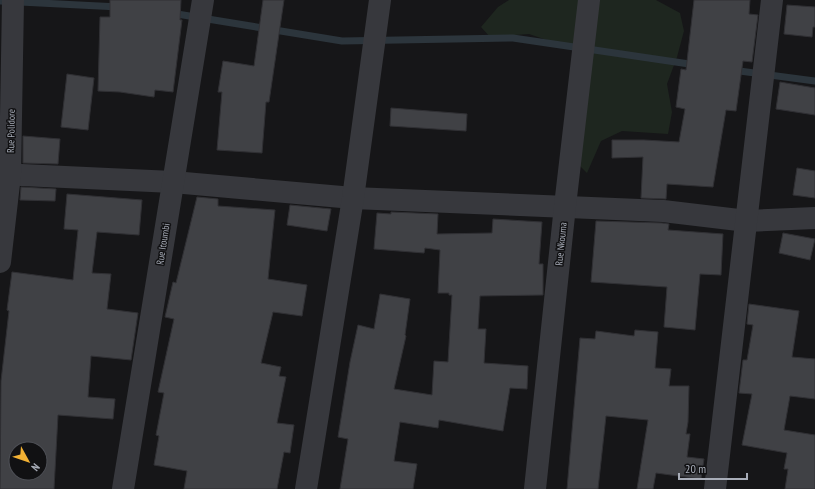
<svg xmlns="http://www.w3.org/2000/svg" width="815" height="489" font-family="'PT Sans Narrow',sans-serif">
	<rect width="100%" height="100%" fill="#161618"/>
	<polygon fill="#1e261f" points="509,0 656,0 680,13 684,31 677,57 667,84 672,112 668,134 622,131 601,141 587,173 577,163 588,54 529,34 490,37 481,27 498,7"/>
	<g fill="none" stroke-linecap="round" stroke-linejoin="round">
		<g stroke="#2c353c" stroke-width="7">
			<polyline points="0,1 119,7"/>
			<polyline points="171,13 342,41 513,38 696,65"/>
			<polyline points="732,70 815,81"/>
		</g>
	</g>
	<g fill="#404145" stroke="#303034" fill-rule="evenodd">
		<polygon points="110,0 181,0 180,20 182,20 173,92 155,90 154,97 120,92 98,91 100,17 110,17"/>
		<polygon points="263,0 284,0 269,102 266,102 262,153 217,150 222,92 218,92 223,61 254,66"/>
		<polygon points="694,0 750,0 749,14 758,15 752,62 743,61 736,111 726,110 713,187 667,184 666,199 641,198 643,157 612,158 612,140 644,140 679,142 685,109 676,107 681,69 686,70"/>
		<polygon points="787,5 815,7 815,27 813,27 812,37 784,34"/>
		<polygon points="67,74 94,78 88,130 61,127"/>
		<polygon points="780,82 815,88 815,115 776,109"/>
		<polygon points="391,108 467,114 466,131 390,126"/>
		<polygon points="23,136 60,139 58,164 23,163"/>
		<polygon points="797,168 815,171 815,198 793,195"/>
		<polygon points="21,187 56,189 55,201 20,200"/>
		<path d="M67,194l75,6 -3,35 -42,-3 -5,41 19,1 -4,35 31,4 -7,47 -40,-4 -3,41 27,2 -2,20 -55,-4 -4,74h-54l1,-108 8,-70 -2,-1 5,-38 61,8 5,-50 -14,-1zM16,449h24v24h-24z"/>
		<polygon points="197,197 218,199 218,206 275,210 268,279 307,285 302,316 273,312 261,363 281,367 279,376 286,377 277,423 294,425 290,453 284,452 277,489 184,489 187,471 154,465 159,436 156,435 164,393 158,392 174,319 165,317 173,282 176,283"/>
		<polygon points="290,205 331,209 327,231 287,225"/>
		<polygon points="391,212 438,214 437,234 492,233 493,219 542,222 539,264 543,264 543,295 480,296 478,329 486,329 484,363 528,366 527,389 510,388 503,431 439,420 438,428 400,422 394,461 417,464 413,489 340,489 348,439 338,437 350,362 358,325 374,329 380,294 410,299 405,335 406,336 394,389 432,395 434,361 448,362 452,295 449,295 449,293 438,293 440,250 425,248 424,253 374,249 377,213 391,214"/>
		<polygon points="596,221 662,223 669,224 668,230 723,234 721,275 700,274 695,330 664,327 667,287 591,282"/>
		<polygon points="783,233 815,239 810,260 779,253"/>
		<polygon points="749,304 799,311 792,357 815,359 815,399 790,396 784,430 815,435 815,489 785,489 788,469 784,469 787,453 742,445 752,394 739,393 743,360 747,360 753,325 747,324"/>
		<polygon points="635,330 658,332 655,368 671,369 669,386 689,386 688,422 686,434 690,434 687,457 704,459 701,479 656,473 653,489 637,489 648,420 606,416 598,489 567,489 580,338 595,339 596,331 634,336"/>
	</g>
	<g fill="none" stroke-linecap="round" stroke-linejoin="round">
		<g stroke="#37383d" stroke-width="22">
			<polyline points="0,174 173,182 353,198 663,211 747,221 815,218"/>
			<polyline points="0,262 10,175 13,0"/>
			<polyline points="123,489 203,0"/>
			<polyline points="306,489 353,198 380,0"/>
			<polyline points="535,489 565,206 589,0"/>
			<polyline points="715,489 772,0"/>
		</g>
	</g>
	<g text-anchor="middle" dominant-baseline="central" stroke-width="3" stroke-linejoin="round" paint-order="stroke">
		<g font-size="10" fill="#a8adb8" stroke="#111113">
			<text transform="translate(11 131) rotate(-89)">Rue Polidore</text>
			<text transform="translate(163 244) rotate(-81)">Rue Itoumbi</text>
			<text transform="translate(561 244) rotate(-84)">Rue Nkouma</text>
		</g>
	</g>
	<g transform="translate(28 461) rotate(130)"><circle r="19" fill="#111113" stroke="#4d4f55"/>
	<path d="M0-3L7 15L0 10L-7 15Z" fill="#f2b134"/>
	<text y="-6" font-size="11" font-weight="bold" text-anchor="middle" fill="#a8adb8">N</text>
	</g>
	<path d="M679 473v6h68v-6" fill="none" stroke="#a8adb8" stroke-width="2"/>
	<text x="685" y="473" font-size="12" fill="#a8adb8" stroke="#111113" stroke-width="3" paint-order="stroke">20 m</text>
</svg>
